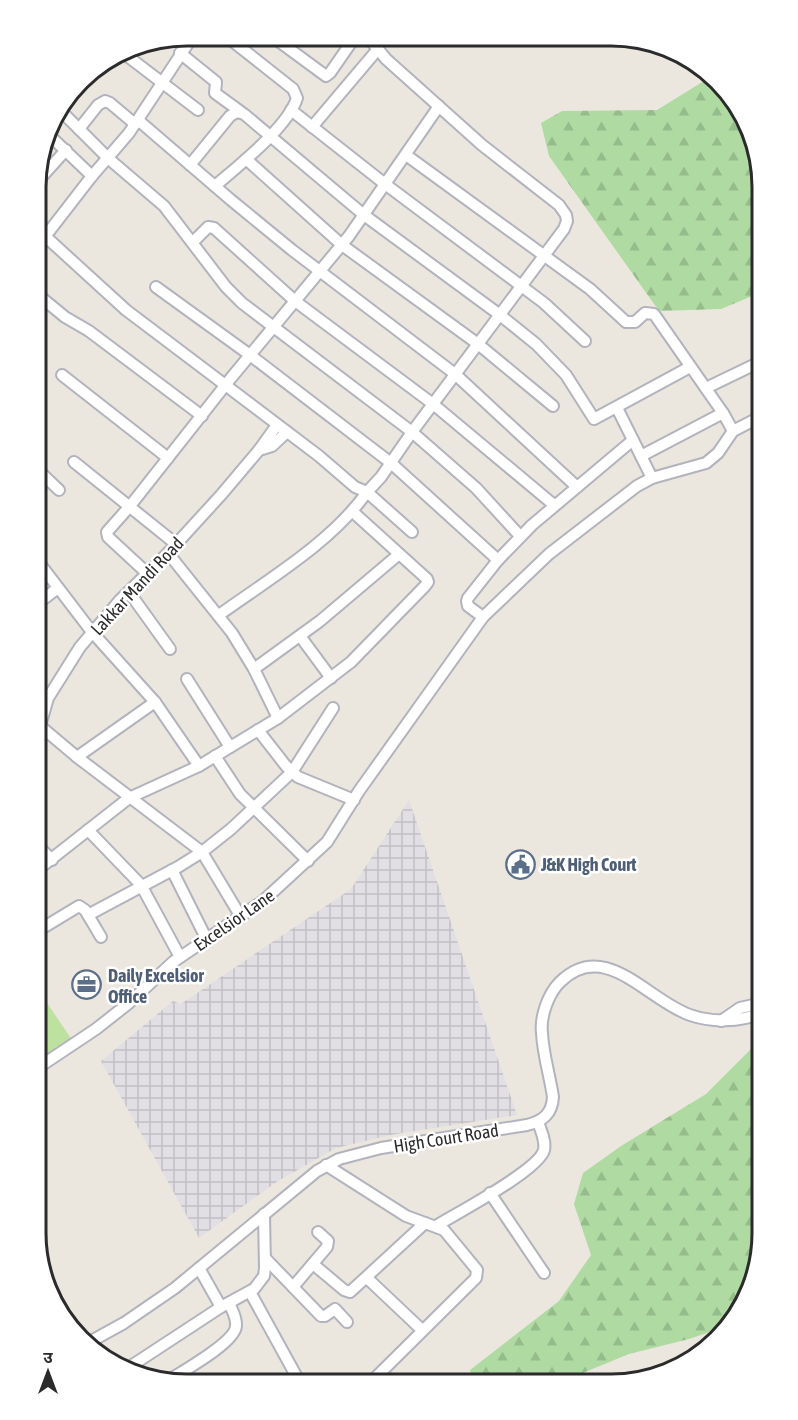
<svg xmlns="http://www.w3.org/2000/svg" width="798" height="1420" font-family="'Asap Condensed','Noto Sans Devanagari',sans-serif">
	<defs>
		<pattern id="industrial-grid" width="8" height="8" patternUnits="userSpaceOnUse" patternTransform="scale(1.5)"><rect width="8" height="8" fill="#e1dee4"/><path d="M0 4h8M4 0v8" fill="none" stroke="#c1bfc4"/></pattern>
		<pattern id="forest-firs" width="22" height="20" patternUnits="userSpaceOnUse" patternTransform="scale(1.5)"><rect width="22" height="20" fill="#afdba2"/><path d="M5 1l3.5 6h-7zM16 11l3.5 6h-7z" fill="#97bc8c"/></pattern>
	</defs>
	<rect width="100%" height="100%" fill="#ebe7df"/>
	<polygon fill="url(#industrial-grid)" points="409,800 517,1115 390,1135 336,1148 278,1181 199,1238 101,1061 173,1001 181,1004 351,889"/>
	<g fill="url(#forest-firs)">
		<polygon points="712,76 754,138 762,188 762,292 721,309 659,311 549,156 541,123 562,111 657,110"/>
		<polygon points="762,1038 762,1243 731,1325 689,1339 629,1354 573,1377 472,1378 470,1370 559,1301 591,1255 574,1204 583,1173 621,1146 706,1094"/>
	</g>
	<polygon fill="#bde19f" points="43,997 72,1040 36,1065 36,999"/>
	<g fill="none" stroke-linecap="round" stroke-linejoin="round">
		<defs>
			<g id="minor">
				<polyline points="273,37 326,76 330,73 355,37"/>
				<polyline points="122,52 198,110"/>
				<polyline points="180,53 216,82 215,93 241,112"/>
				<polyline points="60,110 109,159 164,206 226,287 242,303 412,432 476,488 520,536"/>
				<polyline points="291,110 385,184 544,303 585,341"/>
				<polyline points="138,120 231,200 292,250 455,374 577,487"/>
				<polyline points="312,127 378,49"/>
				<polyline points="79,129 98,105 105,101 110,103 135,124"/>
				<polyline points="48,134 92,176"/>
				<polyline points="406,155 590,289 626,322 635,322 645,313 654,314 723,413 733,431"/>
				<polyline points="246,159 342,245 478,344 553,406"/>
				<polyline points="190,165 230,116 237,112 244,114 364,215 500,315 536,344 566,375 594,419 690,367"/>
				<polyline points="37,182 66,150"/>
				<path d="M215,186c23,-20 73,-59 82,-88l-4,-9 -67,-53"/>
				<polyline points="46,237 126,310 319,456 355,487 367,492 381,477 412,432 564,229 567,221 566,215 559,205 482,145 386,59 368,37"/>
				<polyline points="193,242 208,227 214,228 295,301 433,404 554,505"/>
				<polyline points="37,247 92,176 129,133 193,36"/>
				<polyline points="156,287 250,355 391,463 498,560"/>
				<polyline points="37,294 65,317 89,331 202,416"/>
				<polyline points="62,375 168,458"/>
				<polyline points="706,388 762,361"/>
				<polyline points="617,408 652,478"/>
				<polyline points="259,450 272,446 287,432"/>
				<polyline points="641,456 723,413"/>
				<polyline points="74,462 176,544"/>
				<polyline points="37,469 59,490"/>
				<polyline points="168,553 232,633 254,669 278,718"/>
				<polyline points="37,560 92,632 155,702 199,766"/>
				<polyline points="148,574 108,537 107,532 130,506 231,378 349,236 439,106"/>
				<polyline points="129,592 170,649"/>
				<polyline points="37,604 58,588"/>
				<path d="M219,615c50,-36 113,-73 148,-123l45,40"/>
				<polyline points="483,617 549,554 637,486 652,478 706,463 718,453 733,431 762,416"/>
				<polyline points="300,636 331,678"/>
				<polyline points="254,669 320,621 398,555"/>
				<polyline points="187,679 230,747"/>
				<polyline points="39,725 77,757 202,852 241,917"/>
				<polyline points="258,730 286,766 298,777 354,800"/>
				<polyline points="37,736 48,698 80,647 120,600 168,553 221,495 259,450 277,425"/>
				<polyline points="215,756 240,794 308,861"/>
				<polyline points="77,757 155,702"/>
				<polyline points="88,830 141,885 180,957"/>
				<polyline points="36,844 52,860"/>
				<polyline points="172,870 207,940"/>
				<polyline points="36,871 129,798 199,766 278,718 351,662 425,586 428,582 427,579 353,512"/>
				<polyline points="88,915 178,867 202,852 231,829 292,772 333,708"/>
				<polyline points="36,932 79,906 85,910 101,937"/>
				<polyline points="721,1021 740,1008 762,1003"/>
				<polyline points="36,1069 96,1029 129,1003 173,962 263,901 327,842 359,791 483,617 468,606 467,601 468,598 498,560 532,525 633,440"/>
				<polyline points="326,1165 406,1216 444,1230 477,1270 476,1278 373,1380"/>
				<polyline points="490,1193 544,1273"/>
				<path d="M436,1226c21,-13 103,-56 108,-76 2,-9 -3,-19 -6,-28"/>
				<polyline points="266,1259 321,1316 325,1316 335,1309 347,1322"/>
				<polyline points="313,1264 344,1290 350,1292 425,1223"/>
				<polyline points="199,1268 221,1307"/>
				<polyline points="367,1278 422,1330"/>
				<polyline points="293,1287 327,1247 328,1241 318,1232"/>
				<polyline points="250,1292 299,1381"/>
				<path d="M86,1344l38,-21 51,-35 142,-117 22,-12 42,-11 146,-23c16,-4 25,-11 26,-28 -3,-21 -10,-42 -11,-64 -2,-16 6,-39 18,-51 45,-44 87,18 130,33 23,8 49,7 72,-2"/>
				<polyline points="131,1366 221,1307 254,1289 264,1276 265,1268 264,1214"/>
				<path d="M166,1382c15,-10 69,-39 70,-56 1,-8 -4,-16 -7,-23"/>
			</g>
		</defs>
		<use href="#minor" stroke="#b2b3bd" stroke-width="14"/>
		<use href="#minor" stroke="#fff" stroke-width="10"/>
	</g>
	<defs>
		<symbol id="civic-ring" viewBox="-11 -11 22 22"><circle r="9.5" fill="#fff" stroke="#5c6f8a" stroke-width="1.5"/><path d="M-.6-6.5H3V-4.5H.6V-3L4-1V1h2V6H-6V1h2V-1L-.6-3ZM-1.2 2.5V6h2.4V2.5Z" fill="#5c6f8a"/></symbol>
		<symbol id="office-ring" viewBox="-11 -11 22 22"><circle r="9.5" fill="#fff" stroke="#5c6f8a" stroke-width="1.5"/><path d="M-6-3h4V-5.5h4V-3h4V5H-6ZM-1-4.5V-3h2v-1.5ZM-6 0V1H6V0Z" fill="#5c6f8a"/></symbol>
	</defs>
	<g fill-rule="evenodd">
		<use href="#civic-ring" x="504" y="848" width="33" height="33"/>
		<use href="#office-ring" x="70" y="968" width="33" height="33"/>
	</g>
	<g text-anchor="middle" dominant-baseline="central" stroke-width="5" stroke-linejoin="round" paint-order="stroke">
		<g font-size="18" fill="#2b2b2b" stroke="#fff">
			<text transform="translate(137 586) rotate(-47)">Lakkar Mandi Road</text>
			<text transform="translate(234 920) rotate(-35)">Excelsior Lane</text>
			<text transform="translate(446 1138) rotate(-9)">High Court Road</text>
		</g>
		<g font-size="18" font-weight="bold" fill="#4e5e75" stroke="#fff" text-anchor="start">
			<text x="541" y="864">J&amp;K High Court</text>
			<text x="108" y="975">Daily Excelsior<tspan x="108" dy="21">Office</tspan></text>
		</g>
	</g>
	<path d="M0 0H798V1420H0ZM187 46H611A141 141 0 0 1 752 187V1233A141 141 0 0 1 611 1374H187A141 141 0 0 1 46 1233V187A141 141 0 0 1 187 46Z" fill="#fff" fill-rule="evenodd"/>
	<path fill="none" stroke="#2b2b2b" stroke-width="3" d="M187 46H611A141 141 0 0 1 752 187V1233A141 141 0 0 1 611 1374H187A141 141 0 0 1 46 1233V187A141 141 0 0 1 187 46Z"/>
	<g transform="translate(48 1372)" stroke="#ffffff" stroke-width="4.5" paint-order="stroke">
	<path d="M0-4.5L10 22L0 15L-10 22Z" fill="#2b2b2b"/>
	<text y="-9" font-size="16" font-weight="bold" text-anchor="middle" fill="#2b2b2b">उ</text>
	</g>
</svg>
